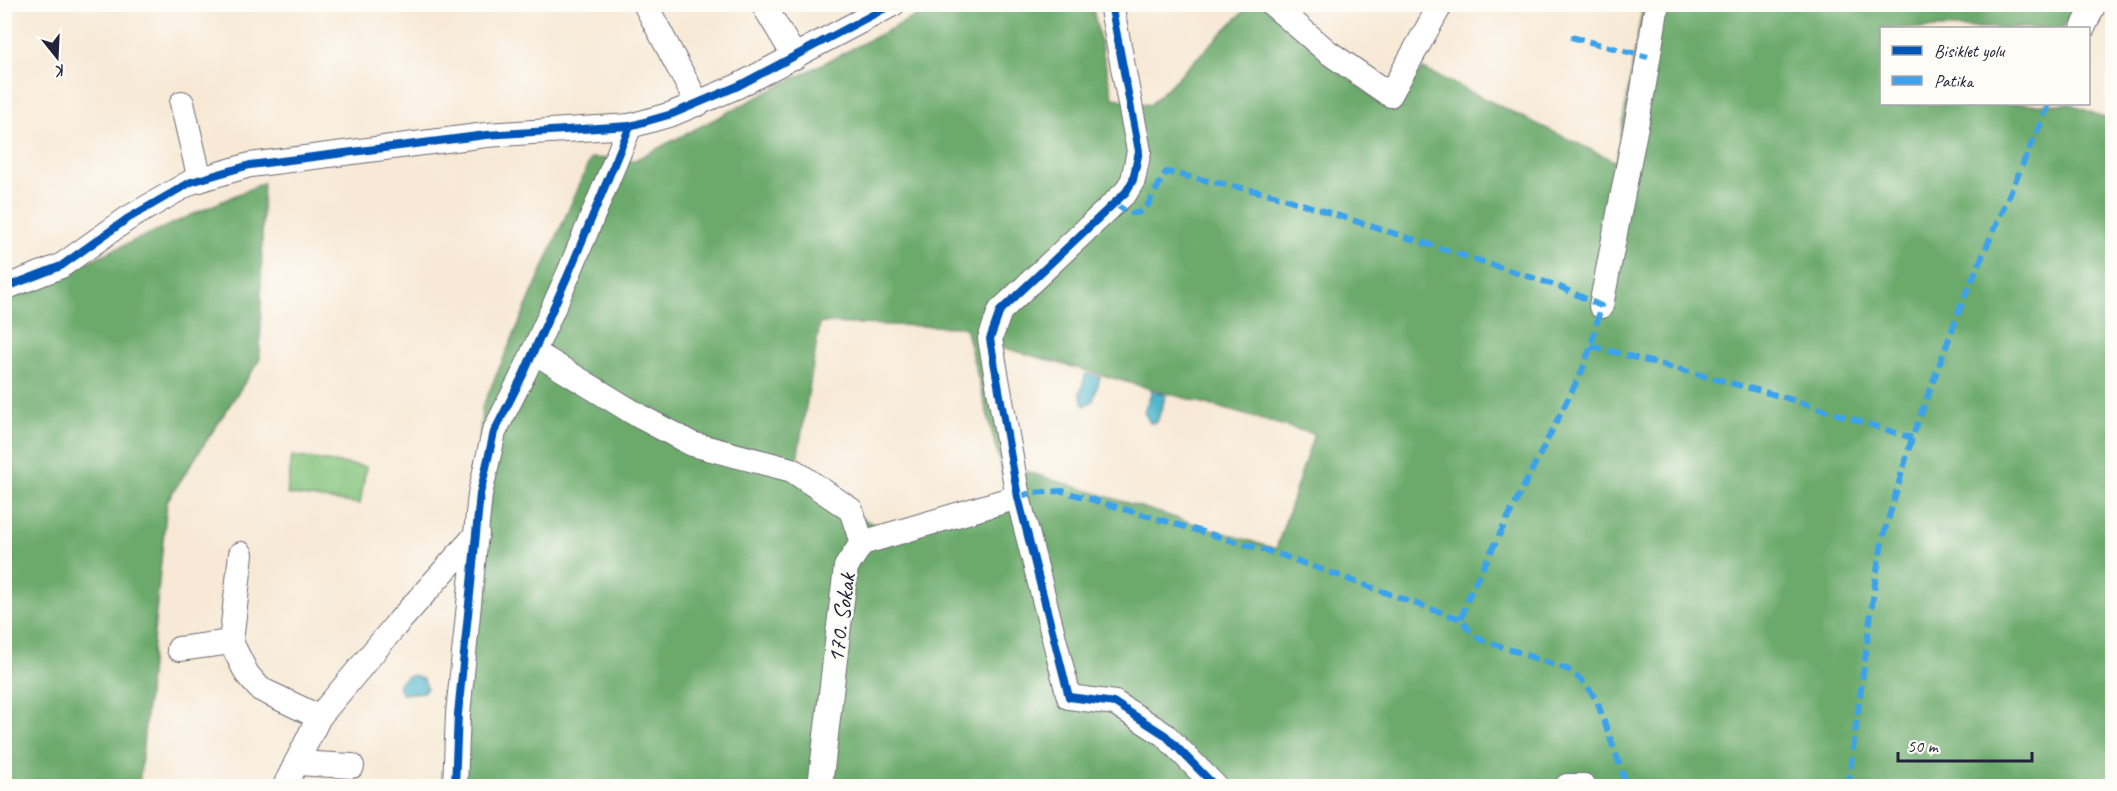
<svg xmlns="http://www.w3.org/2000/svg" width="2117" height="791" font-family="Caveat,sans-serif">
	<rect width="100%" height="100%" fill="#fdfcf7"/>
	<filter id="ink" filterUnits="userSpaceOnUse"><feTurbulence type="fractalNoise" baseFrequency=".0167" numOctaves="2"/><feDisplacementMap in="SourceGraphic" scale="12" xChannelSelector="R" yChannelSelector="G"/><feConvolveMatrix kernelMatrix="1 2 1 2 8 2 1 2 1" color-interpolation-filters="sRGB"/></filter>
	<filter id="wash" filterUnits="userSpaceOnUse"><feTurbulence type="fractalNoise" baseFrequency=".008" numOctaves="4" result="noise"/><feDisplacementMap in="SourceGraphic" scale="24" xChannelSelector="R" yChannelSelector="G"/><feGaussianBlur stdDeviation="1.35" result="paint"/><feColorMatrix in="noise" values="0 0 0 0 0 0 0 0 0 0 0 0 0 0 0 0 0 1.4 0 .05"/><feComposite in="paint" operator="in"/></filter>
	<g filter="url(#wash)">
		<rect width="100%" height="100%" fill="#f7e9d5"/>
		<polygon fill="#85c57d" stroke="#54745c" stroke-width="1.5" points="292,456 366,467 360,504 287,494"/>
		<g fill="#6caa6c" stroke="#476654" stroke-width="1.5" fill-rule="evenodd">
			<path d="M933,5h159l21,93 37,7 100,-100h13l122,103 38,-39 193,93 27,-157h432l-12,23h-181v76h189l41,17v665h-1658l28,-378 109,-250 44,2 285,-146zM820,323l145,4 43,167 -124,37 -90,-53zM994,345l320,89 -38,115 -261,-81z"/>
			<polygon points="263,183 260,359 167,501 139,786 5,786 4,299"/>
		</g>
		<g fill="#4db6ca" stroke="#386c82" stroke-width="1.5">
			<polygon points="1086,374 1100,377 1093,401 1084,406 1080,393"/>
			<polygon points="1152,391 1166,395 1157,422 1150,423 1144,412"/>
			<polygon points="414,675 424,680 427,688 423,692 403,694 399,689 399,683 407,677"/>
		</g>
	</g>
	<g filter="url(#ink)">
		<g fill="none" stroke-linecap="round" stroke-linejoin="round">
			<defs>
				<g id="minor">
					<polyline points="645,4 698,104"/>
					<polyline points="763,4 795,57"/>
					<polyline points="1111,4 1139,151 1133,180 1126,192 1000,311 990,339 1018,497 1069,697 1115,703 1165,735 1215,786"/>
					<polyline points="1272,4 1328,52 1390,95 1441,4"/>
					<polyline points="2083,28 2094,4"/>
					<polyline points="182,103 200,180"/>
					<polyline points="4,288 61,266 127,219 191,182 250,165 486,135 630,126 672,114 738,86 893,4"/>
					<polyline points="1601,306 1643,90 1657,4"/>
					<polyline points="534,352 639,416 692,444 792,470 851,510 862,543"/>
					<polyline points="241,554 231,642 247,674 260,689 319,717"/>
					<polyline points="179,649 231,642"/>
					<polyline points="296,763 352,766"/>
					<polyline points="285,786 319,717 395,626 477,534"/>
					<polyline points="455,786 458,714 480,494 494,432 524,373 568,275 630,126"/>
					<polyline points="820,786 846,567 862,543 1018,497"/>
					<polyline points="1567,786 1584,786"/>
				</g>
			</defs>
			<use href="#minor" stroke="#6d6871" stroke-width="26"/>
			<use href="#minor" stroke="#fff" stroke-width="24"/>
			<g stroke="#3ea2ec" stroke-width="6" stroke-dasharray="12 6" stroke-linecap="butt">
				<polyline points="1571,37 1648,57"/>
				<path d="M1115,203c10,9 19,15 31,5l20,-36 108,23 284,91 43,20 -10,40 -9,25 -111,220 -10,28"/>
				<polyline points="1591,346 1783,397 1912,438"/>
				<path d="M1018,497l13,-4 31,-2 219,64 150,54 30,10 8,11 11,9 89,31c13,9 20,18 28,31l30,85"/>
				<polyline points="1848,786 1875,582 1883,537 1912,438 1964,298 2049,104"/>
			</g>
			<defs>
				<g id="cycleway">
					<polyline points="1111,4 1139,151 1133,180 1126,192 1000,311 990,339 1018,497 1069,697 1115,703 1165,735 1215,786"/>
					<polyline points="4,288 61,266 127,219 191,182 250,165 486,135 630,126 672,114 738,86 893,4"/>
					<polyline points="455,786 458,714 480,494 494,432 524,373 568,275 630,126"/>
				</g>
			</defs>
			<use href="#cycleway" stroke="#fdfcf7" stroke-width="11"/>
			<use href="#cycleway" stroke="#0057b8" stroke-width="8"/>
		</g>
	</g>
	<g text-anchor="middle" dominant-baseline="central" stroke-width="5" stroke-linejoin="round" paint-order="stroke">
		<g font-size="24" fill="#22223b" stroke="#fdfcf7">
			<text transform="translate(841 618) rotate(-82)">170. Sokak</text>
		</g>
	</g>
	<rect width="2117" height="791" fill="none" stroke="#fdfcf7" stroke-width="24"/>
	<rect x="1880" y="27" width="210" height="78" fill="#fdfcf7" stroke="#a5a5ac" stroke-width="1.5"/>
	<rect x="1892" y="46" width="30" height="9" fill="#0057b8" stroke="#a5a5ac" stroke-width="1.5"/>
	<text x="1934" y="57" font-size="18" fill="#22223b">Bisiklet yolu</text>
	<rect x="1892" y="76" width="30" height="9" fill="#3ea2ec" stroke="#a5a5ac" stroke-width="1.5"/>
	<text x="1934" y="87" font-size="18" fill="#22223b">Patika</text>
	<g transform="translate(57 57) rotate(162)" stroke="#fdfcf7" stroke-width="4.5" paint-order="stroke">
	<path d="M0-4.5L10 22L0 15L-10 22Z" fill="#22223b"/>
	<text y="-9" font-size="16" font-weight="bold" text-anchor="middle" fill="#22223b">K</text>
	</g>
	<path d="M1898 752v9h134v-9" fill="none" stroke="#22223b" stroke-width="3"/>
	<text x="1907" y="752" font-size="18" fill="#22223b" stroke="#fdfcf7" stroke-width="4.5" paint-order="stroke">50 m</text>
</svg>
